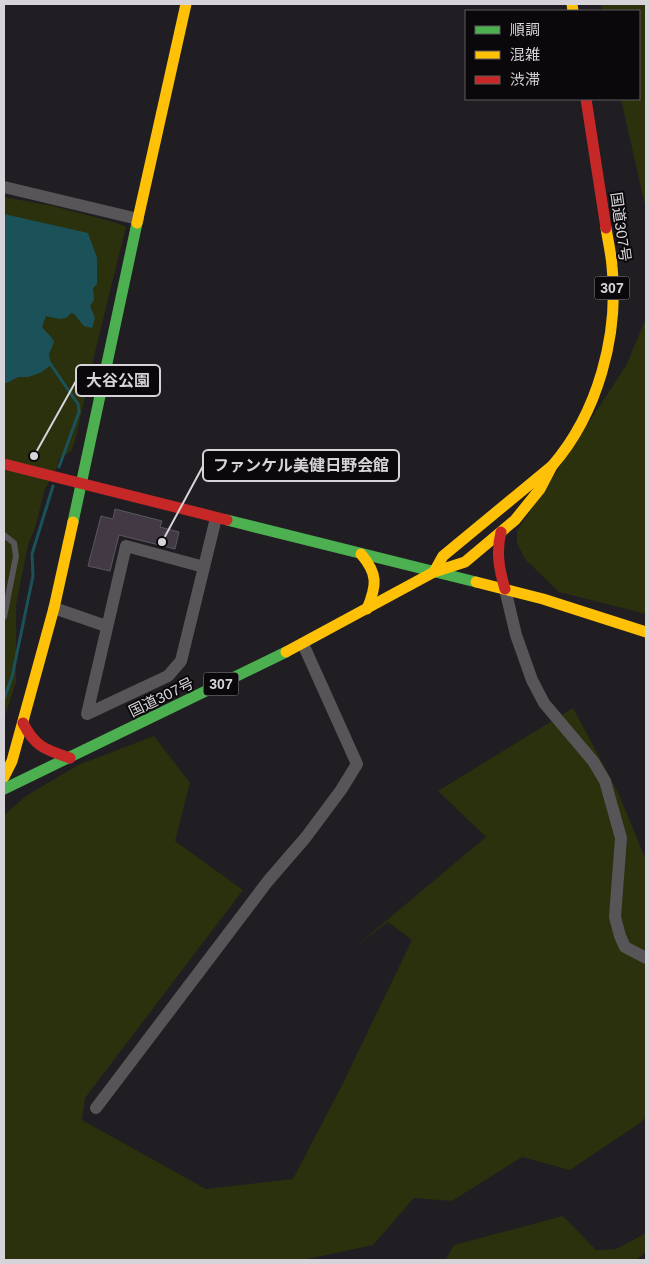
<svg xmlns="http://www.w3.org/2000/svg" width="650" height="1264" font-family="Helvetica,'Noto Sans JP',sans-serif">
	<rect width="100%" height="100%" fill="#201e22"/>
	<g fill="#2b300d">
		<polygon points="601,4 646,4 646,210 621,99 639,99 639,11 602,11"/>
		<polygon points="4,197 53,206 117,223 126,227 97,344 75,441 71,451 58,460 58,466 45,489 35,528 28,545 16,605 16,682 4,719"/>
		<polygon points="646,318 646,614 559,592 525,559 517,543 517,531 626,366"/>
		<polygon points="573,708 617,790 646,860 646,1117 640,1123 570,1170 522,1157 452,1201 414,1198 373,1245 303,1260 4,1260 4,815 26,796 78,765 154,736 190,783 175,841 243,890 85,1098 82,1120 206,1189 293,1179 342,1085 412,940 388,922 356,946 486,837 438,791"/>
		<polygon points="563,1216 596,1250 616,1249 646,1233 646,1252 636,1260 445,1260 454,1245"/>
	</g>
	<path fill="#1b525a" d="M4,214l84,19 9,25v26l-4,4 1,12 -4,6 5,12 -3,10 -8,-2 -10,-12 -3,-1 -5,5 -7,1 -13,-3 -4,11c4,6 10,9 12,15l-5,12 2,11 -11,8 -12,4h-10l-11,6 -3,-1z"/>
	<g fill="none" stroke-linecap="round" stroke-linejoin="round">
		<g stroke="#1b525a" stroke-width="3">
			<polyline points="49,362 78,404 79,412 59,467"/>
			<polyline points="4,699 12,677 33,576 32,554 53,486"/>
		</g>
	</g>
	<polygon fill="#423945" stroke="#5a585c" points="115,509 162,521 160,527 179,532 175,549 119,535 110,571 88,566 101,516 113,519"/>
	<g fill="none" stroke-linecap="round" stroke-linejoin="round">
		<polyline stroke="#575557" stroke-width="6" points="4,535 14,543 16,556 4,617"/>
		<g stroke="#575557" stroke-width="12">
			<polyline points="4,187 138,219"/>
			<polyline points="204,567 126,546 87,714 168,676 181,661 216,518"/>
			<polyline points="505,589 516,635 532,680 544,703 593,761 605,781 621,838 615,917 620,936 625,947 646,958"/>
			<polyline points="54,608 106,626"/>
			<polyline points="96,1108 268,881 306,837 341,790 357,764 303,644"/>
		</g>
		<g stroke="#4caf50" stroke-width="11">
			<polyline points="227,520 476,582"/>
			<polyline points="73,522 137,223"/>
			<polyline points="4,789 286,652"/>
		</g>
		<g stroke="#ffc107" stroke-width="11">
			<polyline points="572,4 573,11"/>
			<polyline points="137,223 186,4"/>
			<path d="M361,554c17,20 16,31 6,55"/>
			<path d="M434,572l9,-16 109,-90c46,-53 67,-131 60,-200 -1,-13 -4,-25 -6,-38"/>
			<polyline points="476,582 543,599 646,632"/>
			<polyline points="286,652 434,572 465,562 515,520 540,489 552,466"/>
			<polyline points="4,777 12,761 54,608 73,522"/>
		</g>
		<g stroke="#c62828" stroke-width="11">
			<polyline points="586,99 606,228"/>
			<polyline points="4,464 227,520"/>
			<path d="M501,532c-5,20 -2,37 4,57"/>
			<path d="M23,723c12,24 23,27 47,35"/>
		</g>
	</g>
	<g text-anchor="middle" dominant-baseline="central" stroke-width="4" stroke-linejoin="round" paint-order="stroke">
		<g fill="#0a080b" stroke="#99979a" stroke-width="1">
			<rect x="594.5" y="276.5" width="35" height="23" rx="4"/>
			<rect x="203.5" y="672.5" width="35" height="23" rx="4"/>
		</g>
		<g font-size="14" font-weight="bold" fill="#d6d4d8">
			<text x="612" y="288">307</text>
			<text x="221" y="684">307</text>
		</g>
		<g font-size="15" fill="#d6d4d8" stroke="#0a080b">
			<text transform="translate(621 227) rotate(82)">国道307号</text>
			<text transform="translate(161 697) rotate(-26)">国道307号</text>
		</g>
	</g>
	<path fill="none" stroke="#d6d4d8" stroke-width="2" d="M34 456L76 381M162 542L203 466"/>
	<g fill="#d6d4d8" stroke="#0a080b" stroke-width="2">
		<circle cx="34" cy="456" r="5"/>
		<circle cx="162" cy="542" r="5"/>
	</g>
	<g fill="#0a080b" stroke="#d6d4d8" stroke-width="2">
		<rect x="76" y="365" width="84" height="31" rx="5"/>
		<rect x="203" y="450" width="196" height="31" rx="5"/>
	</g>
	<g font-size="16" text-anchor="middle" font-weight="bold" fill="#d6d4d8">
		<text x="118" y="386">大谷公園</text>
		<text x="301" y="471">ファンケル美健日野会館</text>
	</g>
	<rect width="650" height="1264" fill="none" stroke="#d6d4d8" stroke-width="10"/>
	<rect x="465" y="10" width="175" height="90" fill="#0a080b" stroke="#5c5a5d"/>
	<rect x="475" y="26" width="25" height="8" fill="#4caf50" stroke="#5c5a5d"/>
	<text x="510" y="35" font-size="15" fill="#d6d4d8">順調</text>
	<rect x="475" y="51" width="25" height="8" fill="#ffc107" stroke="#5c5a5d"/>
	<text x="510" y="60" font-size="15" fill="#d6d4d8">混雑</text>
	<rect x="475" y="76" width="25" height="8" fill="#c62828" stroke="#5c5a5d"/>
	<text x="510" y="85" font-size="15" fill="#d6d4d8">渋滞</text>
</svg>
